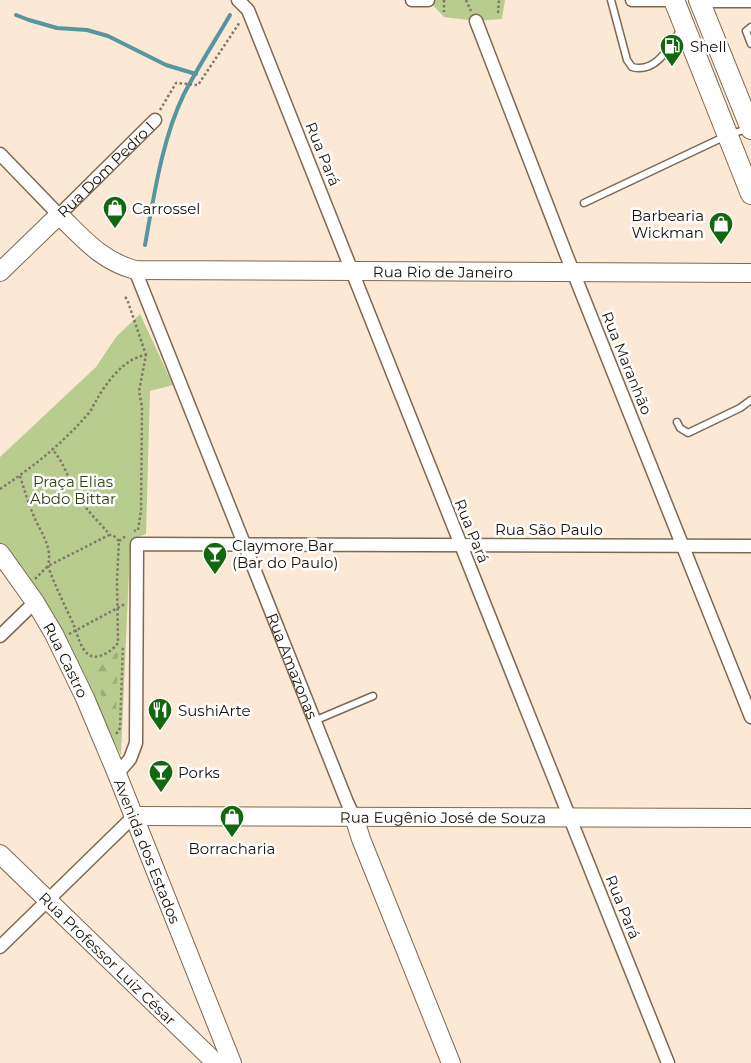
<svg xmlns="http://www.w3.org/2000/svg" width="751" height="1063" font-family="Montserrat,sans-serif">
	<defs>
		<pattern id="forest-firs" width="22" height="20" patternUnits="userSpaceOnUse" patternTransform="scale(1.25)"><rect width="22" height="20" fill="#b7cc8e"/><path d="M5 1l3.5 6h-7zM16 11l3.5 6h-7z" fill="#9dae79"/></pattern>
	</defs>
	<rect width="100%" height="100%" fill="#fce9d5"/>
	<g fill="#b7cc8e">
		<polygon points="428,0 505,0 502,19 476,21 444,17"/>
		<polygon points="140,314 173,385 150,391 146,534 132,539 130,548 121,755 31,586 0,545 0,457 96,367 116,337"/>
	</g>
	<polygon fill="url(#forest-firs)" points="118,652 116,712 109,712 88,667"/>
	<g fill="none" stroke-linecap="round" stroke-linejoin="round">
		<g stroke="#5597a0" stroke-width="4">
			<polyline points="16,15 29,20 57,28 87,30 108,36 166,65 196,74"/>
			<path d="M145,245c9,-49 17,-106 39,-151 14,-27 31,-53 46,-79"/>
		</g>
		<defs>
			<g id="lane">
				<path d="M611,0l16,60 5,7c24,7 38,-21 49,-38"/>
				<polyline points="751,27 746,31 751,44"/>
				<polyline points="584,203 728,135 747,129"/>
				<polyline points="677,422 680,428 688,433 740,408 751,400"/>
				<polyline points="314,721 373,696"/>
			</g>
			<g id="street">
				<path d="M238,0l10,10c138,352 280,702 420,1053"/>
				<polyline points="412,0 428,0"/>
				<polyline points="632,0 674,0"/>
				<polyline points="700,1 751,1"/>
				<polyline points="476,21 566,254 751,717"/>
				<path id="s1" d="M0,154l59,61 96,-95"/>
				<path id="s2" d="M135,270l212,532 7,15"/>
				<polyline points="0,636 35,602"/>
				<polyline points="117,774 130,759 136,743 137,544 751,546"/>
				<polyline points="0,947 134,816"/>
			</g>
			<g id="secondary">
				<path id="s3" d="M0,272l59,-57c25,24 41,45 76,55l616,3"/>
				<path id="s4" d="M0,553l35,49 19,32 31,64 32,76 115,289"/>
				<path id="s5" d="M134,816l617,2"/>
				<polyline points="354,817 361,839 451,1063"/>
				<path id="s6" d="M0,854l216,209"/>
			</g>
			<g id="primary">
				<polyline points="674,0 751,194"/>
				<polyline points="699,0 751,129"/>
			</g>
		</defs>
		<use href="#lane" stroke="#7d6952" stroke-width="9"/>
		<use href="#street" stroke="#7d6952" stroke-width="15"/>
		<use href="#secondary" stroke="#7d6952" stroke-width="20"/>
		<use href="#primary" stroke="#7d6952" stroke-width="22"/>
		<g stroke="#837769" stroke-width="2.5" stroke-dasharray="2.5 2.5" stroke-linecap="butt">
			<polyline points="444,0 444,12"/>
			<polyline points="466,0 471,11"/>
			<polyline points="498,13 499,0"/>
			<polyline points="160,110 176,83 198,85 240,22"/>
			<polyline points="125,297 127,299 146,355"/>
			<path d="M20,476c4,13 8,26 13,38 7,18 20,32 15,52 7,20 16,38 25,57 4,10 7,25 15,31 9,8 25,-4 30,-11l-1,-63 2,-39 -6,-6h-3c-10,-12 -23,-24 -31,-37 -10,-16 -14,-35 -27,-49"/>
			<path d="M0,489c32,-21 63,-46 88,-75 4,-4 5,-9 8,-13 10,-18 28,-43 50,-46l-7,36 3,16 -1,104 -3,19 -4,1"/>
			<polyline points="119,541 127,535"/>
			<polyline points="35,579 48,566 109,535"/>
			<polyline points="69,634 125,604"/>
			<polyline points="116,732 117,733 120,728 123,646"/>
		</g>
		<use href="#lane" stroke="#fff" stroke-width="6"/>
		<use href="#street" stroke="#fff" stroke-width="12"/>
		<use href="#secondary" stroke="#fff" stroke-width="18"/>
		<use href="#primary" stroke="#fff" stroke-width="20"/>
	</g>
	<defs>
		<symbol id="fuel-pin" viewBox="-11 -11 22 30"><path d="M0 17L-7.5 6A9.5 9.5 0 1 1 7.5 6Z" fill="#11680e" stroke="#fff"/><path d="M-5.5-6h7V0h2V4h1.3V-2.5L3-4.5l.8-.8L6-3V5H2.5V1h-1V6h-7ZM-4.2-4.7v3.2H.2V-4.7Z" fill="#fff"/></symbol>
		<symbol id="shop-pin" viewBox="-11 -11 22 30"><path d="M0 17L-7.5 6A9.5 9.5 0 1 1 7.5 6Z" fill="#11680e" stroke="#fff"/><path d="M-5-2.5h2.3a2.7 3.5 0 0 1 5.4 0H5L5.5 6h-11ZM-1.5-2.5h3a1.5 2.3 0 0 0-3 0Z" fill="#fff"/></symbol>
		<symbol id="bar-pin" viewBox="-11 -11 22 30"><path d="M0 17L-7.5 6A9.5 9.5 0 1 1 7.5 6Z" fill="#11680e" stroke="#fff"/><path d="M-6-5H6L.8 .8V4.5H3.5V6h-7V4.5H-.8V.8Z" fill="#fff"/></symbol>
		<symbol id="restaurant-pin" viewBox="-11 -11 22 30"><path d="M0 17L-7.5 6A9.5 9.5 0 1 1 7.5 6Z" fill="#11680e" stroke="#fff"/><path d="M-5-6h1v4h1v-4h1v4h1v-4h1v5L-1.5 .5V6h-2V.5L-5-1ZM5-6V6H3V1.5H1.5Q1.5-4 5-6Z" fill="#fff"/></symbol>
	</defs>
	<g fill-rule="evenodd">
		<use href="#fuel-pin" x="658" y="32" width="28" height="38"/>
		<use href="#shop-pin" x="101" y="194" width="28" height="38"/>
		<use href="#shop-pin" x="707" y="210" width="28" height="38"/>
		<use href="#bar-pin" x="201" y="540" width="28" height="38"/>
		<use href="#restaurant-pin" x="146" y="696" width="28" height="38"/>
		<use href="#bar-pin" x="147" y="758" width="28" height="38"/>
		<use href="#shop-pin" x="218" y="803" width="28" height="38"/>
	</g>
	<g text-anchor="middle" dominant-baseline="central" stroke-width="5" stroke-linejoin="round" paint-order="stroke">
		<g font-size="15" fill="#1a130a" stroke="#fff" text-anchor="start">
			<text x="690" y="46">Shell</text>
			<text x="132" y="208">Carrossel</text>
			<text x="704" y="215" text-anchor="end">Barbearia<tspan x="704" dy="17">Wickman</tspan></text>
			<text x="232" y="545">Claymore Bar<tspan x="232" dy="17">(Bar do Paulo)</tspan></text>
			<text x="178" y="710">SushiArte</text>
			<text x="178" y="772">Porks</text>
			<text x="232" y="848" text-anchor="middle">Borracharia</text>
		</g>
		<g font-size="15" fill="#1a130a" stroke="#fff">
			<text transform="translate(323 154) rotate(68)">Rua Pará</text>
			<text stroke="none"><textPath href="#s1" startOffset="150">Rua Dom Pedro I</textPath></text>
			<text stroke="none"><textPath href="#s3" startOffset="485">Rua Rio de Janeiro</textPath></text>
			<text transform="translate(627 363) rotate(68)">Rua Maranhão</text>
			<text x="549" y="529">Rua São Paulo</text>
			<text transform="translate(472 531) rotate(68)">Rua Pará</text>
			<text stroke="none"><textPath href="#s4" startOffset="126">Rua Castro</textPath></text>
			<text stroke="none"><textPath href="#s2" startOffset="426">Rua Amazonas</textPath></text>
			<text stroke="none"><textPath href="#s5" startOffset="309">Rua Eugênio José de Souza</textPath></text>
			<text stroke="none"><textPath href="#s4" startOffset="334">Avenida dos Estados</textPath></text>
			<text transform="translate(623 907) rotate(68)">Rua Pará</text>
			<text stroke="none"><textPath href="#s6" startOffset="150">Rua Professor Luiz César</textPath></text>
		</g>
		<g font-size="15" fill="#35420f" stroke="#fff">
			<text x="73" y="481">Praça Elias<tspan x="73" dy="17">Abdo Bittar</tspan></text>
		</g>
	</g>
</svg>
